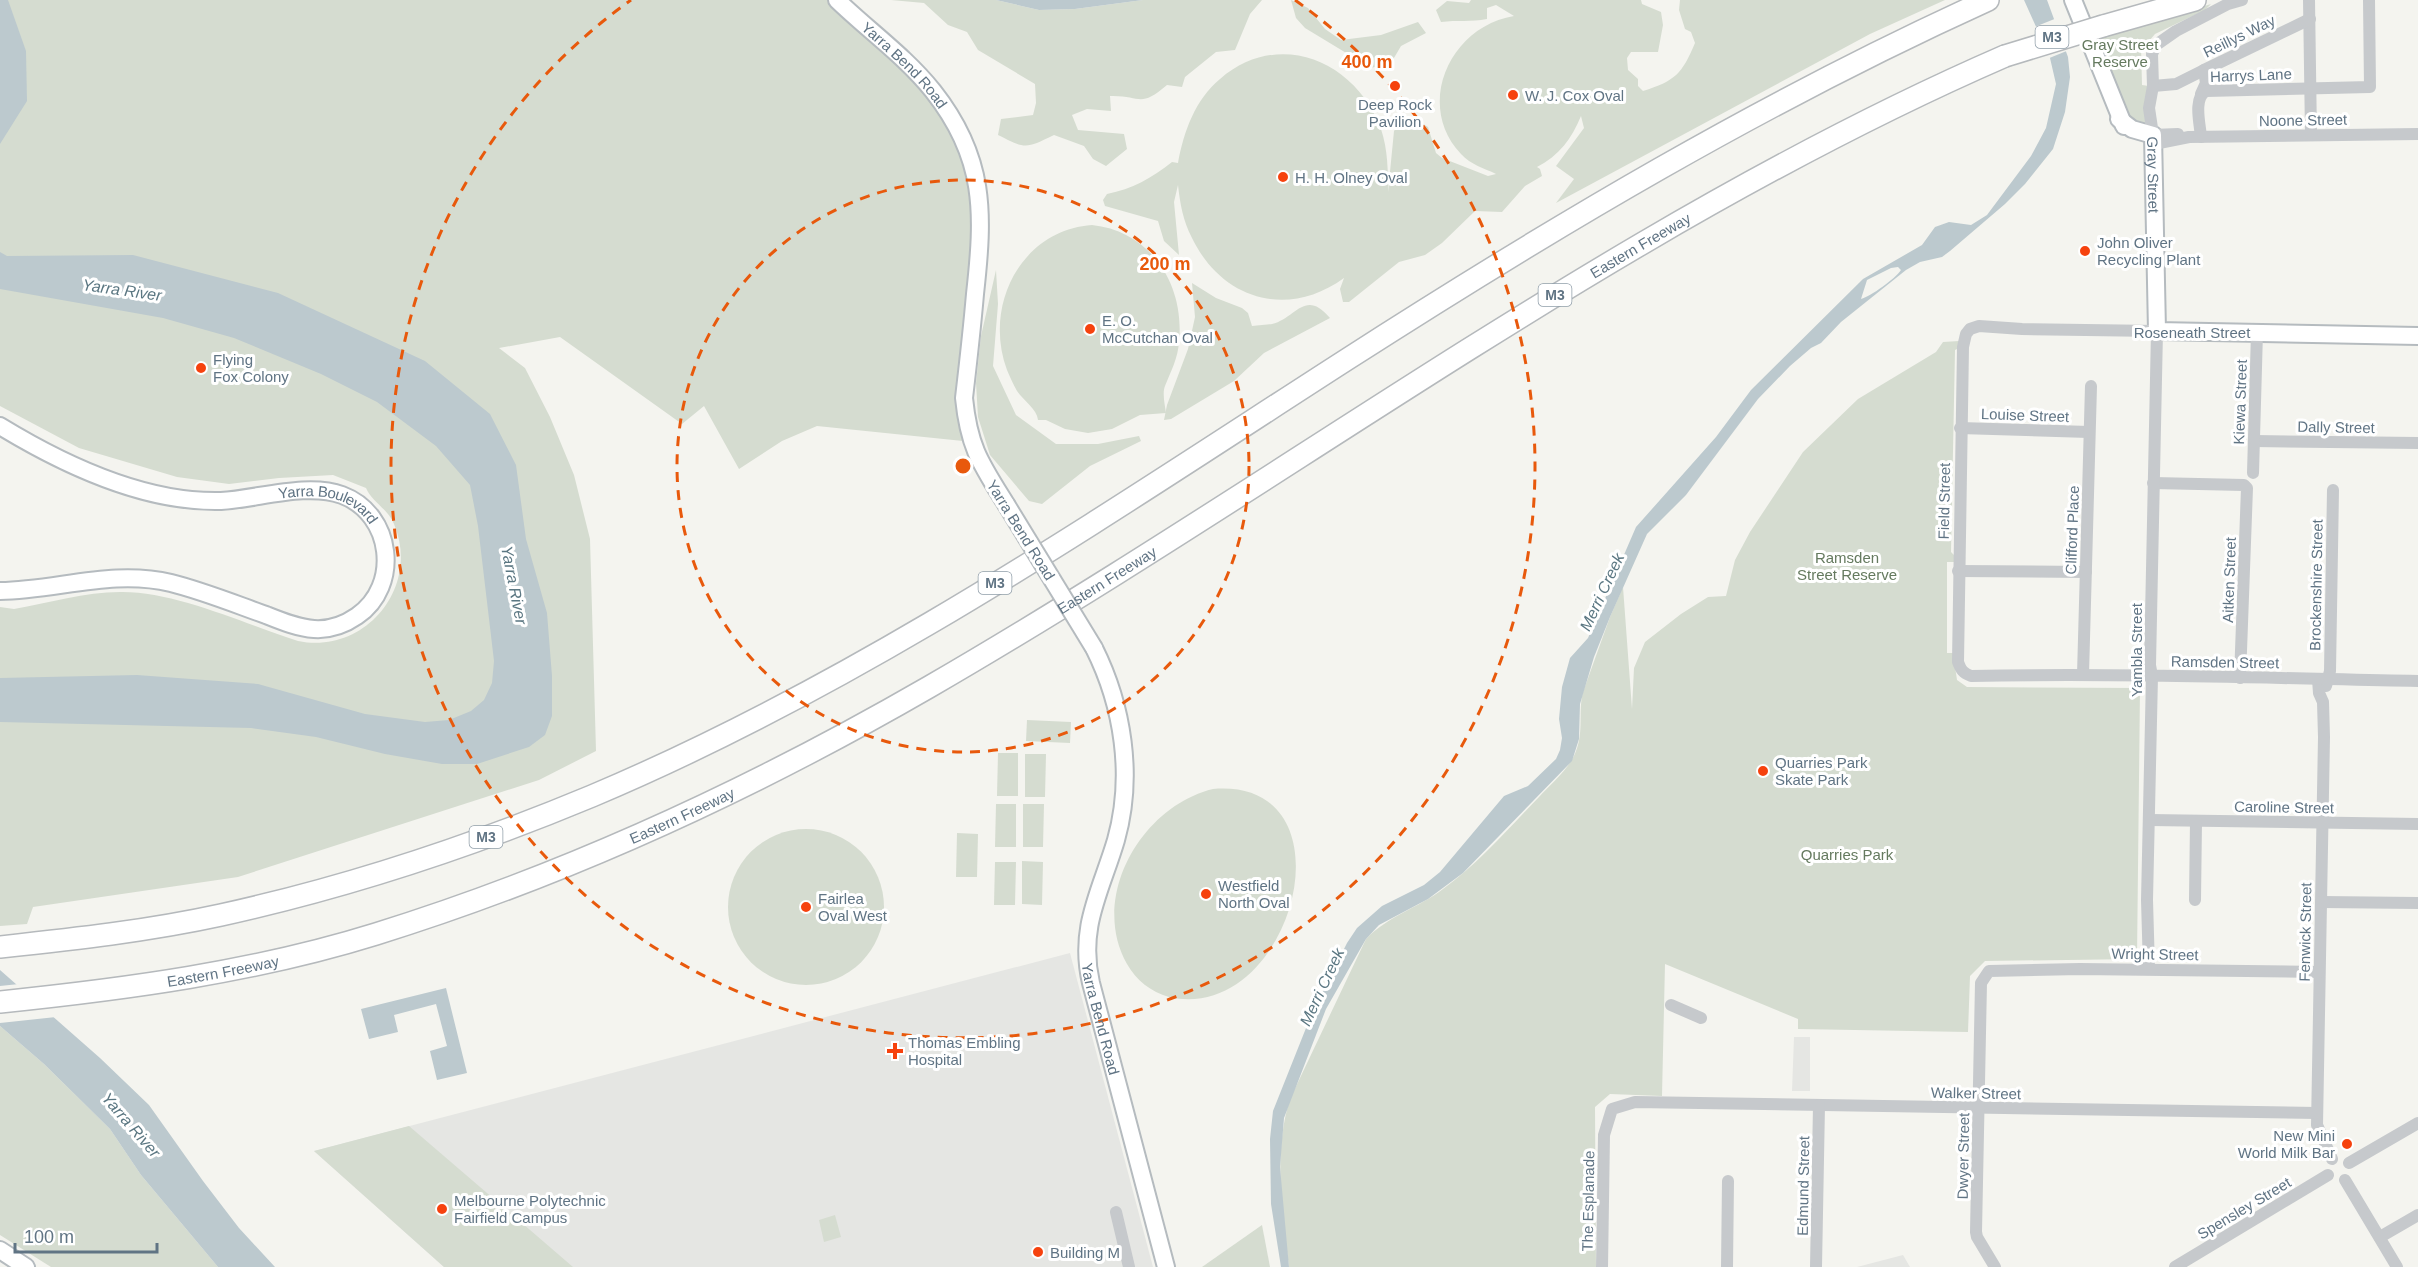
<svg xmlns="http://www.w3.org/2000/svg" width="2418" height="1267" font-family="Helvetica,sans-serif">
	<rect width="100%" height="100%" fill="#f4f4ef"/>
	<g fill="#e5e6e3">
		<polygon points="1070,953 1153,1267 444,1267 314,1151"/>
		<polygon points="1794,1037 1810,1037 1810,1091 1792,1091"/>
		<polygon points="1903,1255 1910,1267 1857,1267"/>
	</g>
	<g fill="#d5dcd0">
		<path d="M0,0h837l96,91 45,98 -11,236 -4,16 -146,-15 -35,15 -43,28 -35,-63 -22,18 -122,-87 -61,11 26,20 25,49 24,58 16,64 6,212 -57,29 -301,97 -205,30 -6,17 -27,2v-319l14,2c35,-6 71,-17 106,-17 55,-1 125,32 178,49 66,14 123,-53 96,-117 -6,-15 -22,-22 -28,-36l-33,-13 -54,3 -50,6 -52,-7 -98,-29 -79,-42z"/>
		<path d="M891,0h105l43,10 36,-1 68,-9h119l-12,14 -15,36 -19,2 -31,25 -3,10 -15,-2c-28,24 -26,10 -57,11l1,15 -24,-2 -15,6 6,15 46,4 3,15 -21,17 -13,-7 -9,-13 -30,-11c-29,14 -28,14 -56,0l3,-16 32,-4 3,-12 -1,-19 -57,-34 -11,-18 -19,-7 -24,-22z"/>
		<polygon points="1291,0 1308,8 1325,29 1341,40 1381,35 1418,22 1426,33 1401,46 1391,63 1371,68 1305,28 1296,18"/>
		<path d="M1471,0h170l1,4 19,8 2,13 -5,27h-27l-4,6 1,12 10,9v7l5,5c32,-10 39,-17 52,-48l-4,-11 -6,-3 -6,-19 1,-10h265l-75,34 -314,169 18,-24 -18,-13 28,-38 -3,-12c-9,22 -22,40 -44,51l3,2 2,7 -17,10 -23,26 -27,-1 -33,32 -17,12 -26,7 -50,40h-6l-3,-13 4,-11c-56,41 -122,22 -152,-40 -9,-17 -12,-35 -14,-53l-4,17 5,53 -15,-14 -6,-20 -53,-15 -2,-6 4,-6c25,-5 45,-16 65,-32l6,1c6,-32 17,-63 42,-84 59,-51 136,-18 161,50 7,21 7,42 7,63l6,-61 8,-11h14l12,7 8,26 6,5 46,18 8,-2c-12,-6 -25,-9 -35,-20 -47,-50 -10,-128 53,-138l-18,-11 -9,3v11c-16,3 -30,1 -46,3l-5,-12 11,-9 22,2z"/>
		<polygon points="2211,4 2205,10 2155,34 2149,41 2148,46 2141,46 2142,85 2149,86 2150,124 2132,126 2094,40"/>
		<path d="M1092,225c59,6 93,60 87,117 -1,16 -8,29 -14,44 -3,7 0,19 1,27l-26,2 -28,14 -24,4 -23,-4 -19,-9h-8c-1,-11 -14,-19 -21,-29 -4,-7 -7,-14 -10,-21 -24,-64 14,-140 85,-145z"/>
		<polygon points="996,270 998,304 993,366 1016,415 1056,444 1098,444 1139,436 1141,441 1090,466 1042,504 1029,501 990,455 978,417 976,383 981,336"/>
		<path d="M1192,283l24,15 26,10 6,5 4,13c6,-1 14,-1 20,-2 24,-6 33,-36 58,-6l-66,35 -30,28 -63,38 -7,1 3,-15 21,-56 7,-32z"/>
		<path d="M1959,341v7l-4,2 -4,202 3,3v7h-7v91h6l4,27 10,7 173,1 -3,271 -152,2 -15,15 -2,56 -170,-3v-10l-133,-55 -3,132 -52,-2 -15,13 1,160h-307c-7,-56 -16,-114 1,-168l76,-160c22,-23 52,-31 77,-50 35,-25 66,-61 96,-92 12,-13 31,-29 37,-46 8,-19 2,-40 7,-59l27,-75 13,-30 9,122 2,-41 11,-26 36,-28 27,-17 18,-1 9,-36 15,-28 53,-80 55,-53 78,-47 7,-10z"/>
		<polygon points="1027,720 1071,722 1070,743 1026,741"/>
		<polygon points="998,753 1018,753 1018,796 997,796"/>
		<polygon points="1025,754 1046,754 1045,797 1025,797"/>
		<path d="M1213,789c145,-12 80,236 -44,208 -18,-5 -33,-17 -42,-33 -38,-67 15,-158 86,-175z"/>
		<polygon points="996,804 1016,804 1016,847 995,847"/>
		<polygon points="1023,804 1044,804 1043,847 1023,847"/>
		<circle cx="806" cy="907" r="78"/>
		<polygon points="957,833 978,834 977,877 956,877"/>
		<polygon points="1022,861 1043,862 1042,905 1022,904"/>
		<polygon points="995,862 1016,862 1015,905 994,905"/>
		<polygon points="0,1026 44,1064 110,1129 141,1175 218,1267 51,1267 0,1235"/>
		<polygon points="409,1126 573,1267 444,1267 314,1151"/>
		<polygon points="835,1215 841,1237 824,1242 819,1220"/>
		<polygon points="1262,1225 1270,1267 1202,1267"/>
	</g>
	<g fill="#bcc9ce" fill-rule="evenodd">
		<polygon points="0,0 8,0 26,51 27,101 0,144"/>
		<polygon points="996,0 1143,0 1075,9 1039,10"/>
		<path d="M2024,0h23l21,57 2,20 -5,35 -12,37 -28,35 -20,20 -55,47 -8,6 -22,5 -14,8 -65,52 -20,21 -10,5 -21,18 -32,33 -72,96 -39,39 -37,83 -16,40 -14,47 -1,35 -7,22 -109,112 -35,26 -49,26 -13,14 -40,70 -42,109 -4,49 9,100h-8l-10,-63 -1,-65 3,-28 39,-98 35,-70 10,-15 25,-22 42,-21 16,-13 64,-76 24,-10 28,-27 4,-9 2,-12 -3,-19 3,-32 8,-29 18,-20 48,-111 80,-90 35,-47 112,-111 59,-34 13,-18 14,-5 22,3 16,-10 44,-59 15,-28 10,-44 -6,-26zM1898,267l3,3c-6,9 -30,26 -40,29l6,-19 24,-12z"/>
		<polygon points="0,252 7,256 133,255 278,293 425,361 490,414 516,465 526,539 547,613 552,676 552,716 545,735 529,747 477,764 442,764 385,754 316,737 251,728 0,722 0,678 137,675 258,684 365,714 425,722 449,720 471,711 484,700 492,683 494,661 478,526 470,485 436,446 377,402 321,374 234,338 163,318 0,289"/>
		<polygon points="0,970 100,1058 149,1105 203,1181 239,1228 275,1267 218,1267 141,1175 110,1129 44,1064 0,1026"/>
		<polygon points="446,988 467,1073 437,1080 430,1051 447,1046 436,1004 394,1015 398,1032 369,1039 361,1009"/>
	</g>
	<g fill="#f4f4ef">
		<polygon points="2057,18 2069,50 2047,59 2032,28"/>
		<polygon points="19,984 56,1017 0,1023 0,986"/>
	</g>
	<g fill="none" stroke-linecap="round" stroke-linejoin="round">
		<defs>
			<g id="secondary">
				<path id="s1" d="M837,0c31,30 69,57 96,91 53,67 51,122 42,203 -3,35 -7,70 -11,104 5,50 17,66 42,106"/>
				<polyline points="2073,0 2124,126"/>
				<path id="s2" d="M2119,119l13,10 21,6 4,196 261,5"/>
				<path id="s3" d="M0,426c64,39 145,77 221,75 37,-2 86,-19 121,-6 51,19 59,91 15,121 -13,9 -28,14 -43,13 -16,-1 -33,-8 -48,-14 -31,-11 -63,-24 -95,-32 -58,-14 -113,7 -171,8"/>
				<path id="s4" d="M1094,648c29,58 40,128 22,192 -15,51 -38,87 -25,143l75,284"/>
				<polyline points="0,1250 26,1267"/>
			</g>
			<g id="highway">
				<polyline points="2103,26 2195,0"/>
				<path d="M0,947c74,-8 148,-16 221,-32 127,-28 251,-69 371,-119 268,-113 510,-279 754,-436 207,-133 417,-258 642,-360"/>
				<path id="s5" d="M0,1002c126,-13 254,-30 376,-68 193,-60 378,-146 553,-247 361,-209 692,-464 1076,-631"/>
			</g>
		</defs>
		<use href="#secondary" stroke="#b5bbbf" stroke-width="20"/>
		<use href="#highway" stroke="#b5b9bc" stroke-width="24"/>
		<g stroke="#c6c9cc" stroke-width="12">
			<polyline points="2309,0 2311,135"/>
			<polyline points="2153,86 2176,84 2204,70"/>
			<polyline points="2201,94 2206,83 2204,70 2310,19"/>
			<polyline points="2178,134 2153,135 2149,108 2153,86 2152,54 2156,45 2176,31 2228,4 2242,0"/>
			<path d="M2201,137c-1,-13 -8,-39 5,-46l164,-4 -1,-87"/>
			<polyline points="2154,144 2189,137 2418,134"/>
			<polyline points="1960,428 2089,432"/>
			<polyline points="2254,441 2418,443"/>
			<polyline points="2253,473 2257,332"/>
			<polyline points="2153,483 2244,485 2247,488 2240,678"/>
			<polyline points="1958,571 2086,572"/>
			<polyline points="2083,675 2091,386"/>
			<polyline points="2318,679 2319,693 2323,702 2324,737 2317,1125 2332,1159"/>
			<polyline points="2326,686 2330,671 2333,490"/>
			<polyline points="2150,820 2418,824"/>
			<polyline points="2195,900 2196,821"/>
			<polyline points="2321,902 2418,903"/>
			<path d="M2149,969l-2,-69 5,-224 -2,-11 7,-334 -135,-2 -43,-3 -9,3 -4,5 -3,13 -5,315c3,8 5,11 13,14 149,-3 298,2 447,5"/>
			<polyline points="1671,1005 1701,1018"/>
			<polyline points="2349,1163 2418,1123"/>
			<polyline points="2345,1180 2397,1267"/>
			<polyline points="1116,1212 1129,1267"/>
			<polyline points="2380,1237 2418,1215"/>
			<polyline points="1602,1267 1604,1135 1612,1109 1635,1102 2317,1113"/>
			<polyline points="1727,1267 1728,1181"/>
			<polyline points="1816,1267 1819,1105"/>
			<polyline points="1995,1267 1977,1237 1976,1232 1981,983 1989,971 2080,969 2319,972"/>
			<polyline points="2175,1267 2328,1175"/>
		</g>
		<use href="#secondary" stroke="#fff" stroke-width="16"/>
		<use href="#highway" stroke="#fff" stroke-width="21"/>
		<defs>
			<polyline id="secondary-bridge" points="1006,504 1094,648"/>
			<polyline id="highway-bridge" points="2005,56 2103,26"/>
		</defs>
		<use href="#secondary-bridge" stroke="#b5bbbf" stroke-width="20" stroke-linecap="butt"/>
		<use href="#highway-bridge" stroke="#b5b9bc" stroke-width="24" stroke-linecap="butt"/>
		<use href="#secondary-bridge" stroke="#fff" stroke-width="16"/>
		<use href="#highway-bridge" stroke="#fff" stroke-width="21"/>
	</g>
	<g fill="none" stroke="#e8590c" stroke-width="3" stroke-dasharray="10 8">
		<circle cx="963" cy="466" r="286"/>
		<path d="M1295 0A572 572 0 1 1 631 0"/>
	</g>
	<g fill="#f6420e" stroke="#fff" stroke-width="2">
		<circle cx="1395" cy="86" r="6"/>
		<circle cx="1513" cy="95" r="6"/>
		<circle cx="1283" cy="177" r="6"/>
		<circle cx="2085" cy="251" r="6"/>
		<circle cx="1090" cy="329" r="6"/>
		<circle cx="201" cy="368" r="6"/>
		<circle cx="1763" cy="771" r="6"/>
		<circle cx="1206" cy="894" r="6"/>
		<circle cx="806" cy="907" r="6"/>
		<path d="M892 1042h6v6h6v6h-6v6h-6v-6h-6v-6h6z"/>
		<circle cx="2347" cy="1144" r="6"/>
		<circle cx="442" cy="1209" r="6"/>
		<circle cx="1038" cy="1252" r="6"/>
	</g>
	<g text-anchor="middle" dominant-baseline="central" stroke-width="6" stroke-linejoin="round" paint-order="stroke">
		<g fill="#fff" stroke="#909ea9" stroke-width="1.5">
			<rect x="2035.5" y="26" width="33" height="22" rx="4.5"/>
			<rect x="1538.5" y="284" width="33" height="22" rx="4.5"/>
			<rect x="978.5" y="572" width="33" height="22" rx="4.5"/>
			<rect x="469.5" y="826" width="33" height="22" rx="4.5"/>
		</g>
		<g font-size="14" font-weight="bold" fill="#607484">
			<text x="2052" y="37">M3</text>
			<text x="1555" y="295">M3</text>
			<text x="995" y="583">M3</text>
			<text x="486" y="837">M3</text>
		</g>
		<g font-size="15" fill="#607484" stroke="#fff">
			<text transform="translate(2239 36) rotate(-26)">Reillys Way</text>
			<text stroke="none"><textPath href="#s1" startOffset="94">Yarra Bend Road</textPath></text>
			<text transform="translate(2251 75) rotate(-2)">Harrys Lane</text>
			<text transform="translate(2303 120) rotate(-1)">Noone Street</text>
			<text stroke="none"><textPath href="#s2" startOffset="78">Gray Street</textPath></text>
			<text stroke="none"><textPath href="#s5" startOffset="1827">Eastern Freeway</textPath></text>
			<text x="2192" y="332">Roseneath Street</text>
			<text transform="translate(2240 402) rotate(-88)">Kiewa Street</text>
			<text transform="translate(2025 415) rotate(2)">Louise Street</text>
			<text transform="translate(2336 427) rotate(1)">Dally Street</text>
			<text transform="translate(1944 501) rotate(-89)">Field Street</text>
			<text stroke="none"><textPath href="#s3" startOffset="348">Yarra Boulevard</textPath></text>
			<text transform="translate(1021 530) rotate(58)">Yarra Bend Road</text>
			<text transform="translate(2072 530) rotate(-88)">Clifford Place</text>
			<text stroke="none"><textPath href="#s5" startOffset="1197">Eastern Freeway</textPath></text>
			<text transform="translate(2229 580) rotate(-88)">Aitken Street</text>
			<text transform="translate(2316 585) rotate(-89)">Brockenshire Street</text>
			<text transform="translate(2136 650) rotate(-90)">Yambla Street</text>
			<text transform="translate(2225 662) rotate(1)">Ramsden Street</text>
			<text transform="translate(2284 807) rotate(1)">Caroline Street</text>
			<text stroke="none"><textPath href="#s5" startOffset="711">Eastern Freeway</textPath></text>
			<text transform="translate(2305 932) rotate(-89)">Fenwick Street</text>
			<text transform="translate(2155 954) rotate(1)">Wright Street</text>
			<text stroke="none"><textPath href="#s5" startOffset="225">Eastern Freeway</textPath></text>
			<text stroke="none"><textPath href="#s4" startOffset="382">Yarra Bend Road</textPath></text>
			<text transform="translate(1976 1093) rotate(1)">Walker Street</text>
			<text transform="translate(1963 1156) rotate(-89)">Dwyer Street</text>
			<text transform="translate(1803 1186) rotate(-89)">Edmund Street</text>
			<text transform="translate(1588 1201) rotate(-89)">The Esplanade</text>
			<text transform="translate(2244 1208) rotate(-31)">Spensley Street</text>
		</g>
		<g font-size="15" fill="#657a5f" stroke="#fff">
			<text x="2120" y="44">Gray Street<tspan x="2120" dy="17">Reserve</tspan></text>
			<text x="1847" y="557">Ramsden<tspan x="1847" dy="17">Street Reserve</tspan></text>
			<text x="1847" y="854">Quarries Park</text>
		</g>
		<g font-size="15" fill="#607484" stroke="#fff" text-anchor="start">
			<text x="1525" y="95">W. J. Cox Oval</text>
			<text x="1395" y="104" text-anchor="middle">Deep Rock<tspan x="1395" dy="17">Pavilion</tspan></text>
			<text x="1295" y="177">H. H. Olney Oval</text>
			<text x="2097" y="242">John Oliver<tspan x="2097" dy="17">Recycling Plant</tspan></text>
			<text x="1102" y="320">E. O.<tspan x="1102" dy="17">McCutchan Oval</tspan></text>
			<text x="213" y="359">Flying<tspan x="213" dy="17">Fox Colony</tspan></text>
			<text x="1775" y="762">Quarries Park<tspan x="1775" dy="17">Skate Park</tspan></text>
			<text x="1218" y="885">Westfield<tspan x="1218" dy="17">North Oval</tspan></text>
			<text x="818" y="898">Fairlea<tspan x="818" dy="17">Oval West</tspan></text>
			<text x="908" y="1042">Thomas Embling<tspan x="908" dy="17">Hospital</tspan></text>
			<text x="2335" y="1135" text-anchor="end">New Mini<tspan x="2335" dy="17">World Milk Bar</tspan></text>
			<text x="454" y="1200">Melbourne Polytechnic<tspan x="454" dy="17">Fairfield Campus</tspan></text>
			<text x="1050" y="1252">Building M</text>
		</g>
		<g font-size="16" font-style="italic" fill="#5b7782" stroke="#fff">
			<text transform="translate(122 290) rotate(8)">Yarra River</text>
			<text transform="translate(514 585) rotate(79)">Yarra River</text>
			<text transform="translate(1602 592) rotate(-65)">Merri Creek</text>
			<text transform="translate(1322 987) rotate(-65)">Merri Creek</text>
			<text transform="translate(131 1125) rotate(49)">Yarra River</text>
		</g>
	</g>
	<circle cx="963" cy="466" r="9" fill="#e8590c" stroke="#fff" stroke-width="3"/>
	<g font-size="18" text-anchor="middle" font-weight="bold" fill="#e8590c" stroke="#fff" stroke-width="6" stroke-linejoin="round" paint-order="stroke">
		<text x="1367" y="68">400 m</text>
		<text x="1165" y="270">200 m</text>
	</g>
	<path d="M15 1243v9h142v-9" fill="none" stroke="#607484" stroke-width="3"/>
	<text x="24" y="1243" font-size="18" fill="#607484" stroke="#ffffff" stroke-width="4.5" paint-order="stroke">100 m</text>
</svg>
